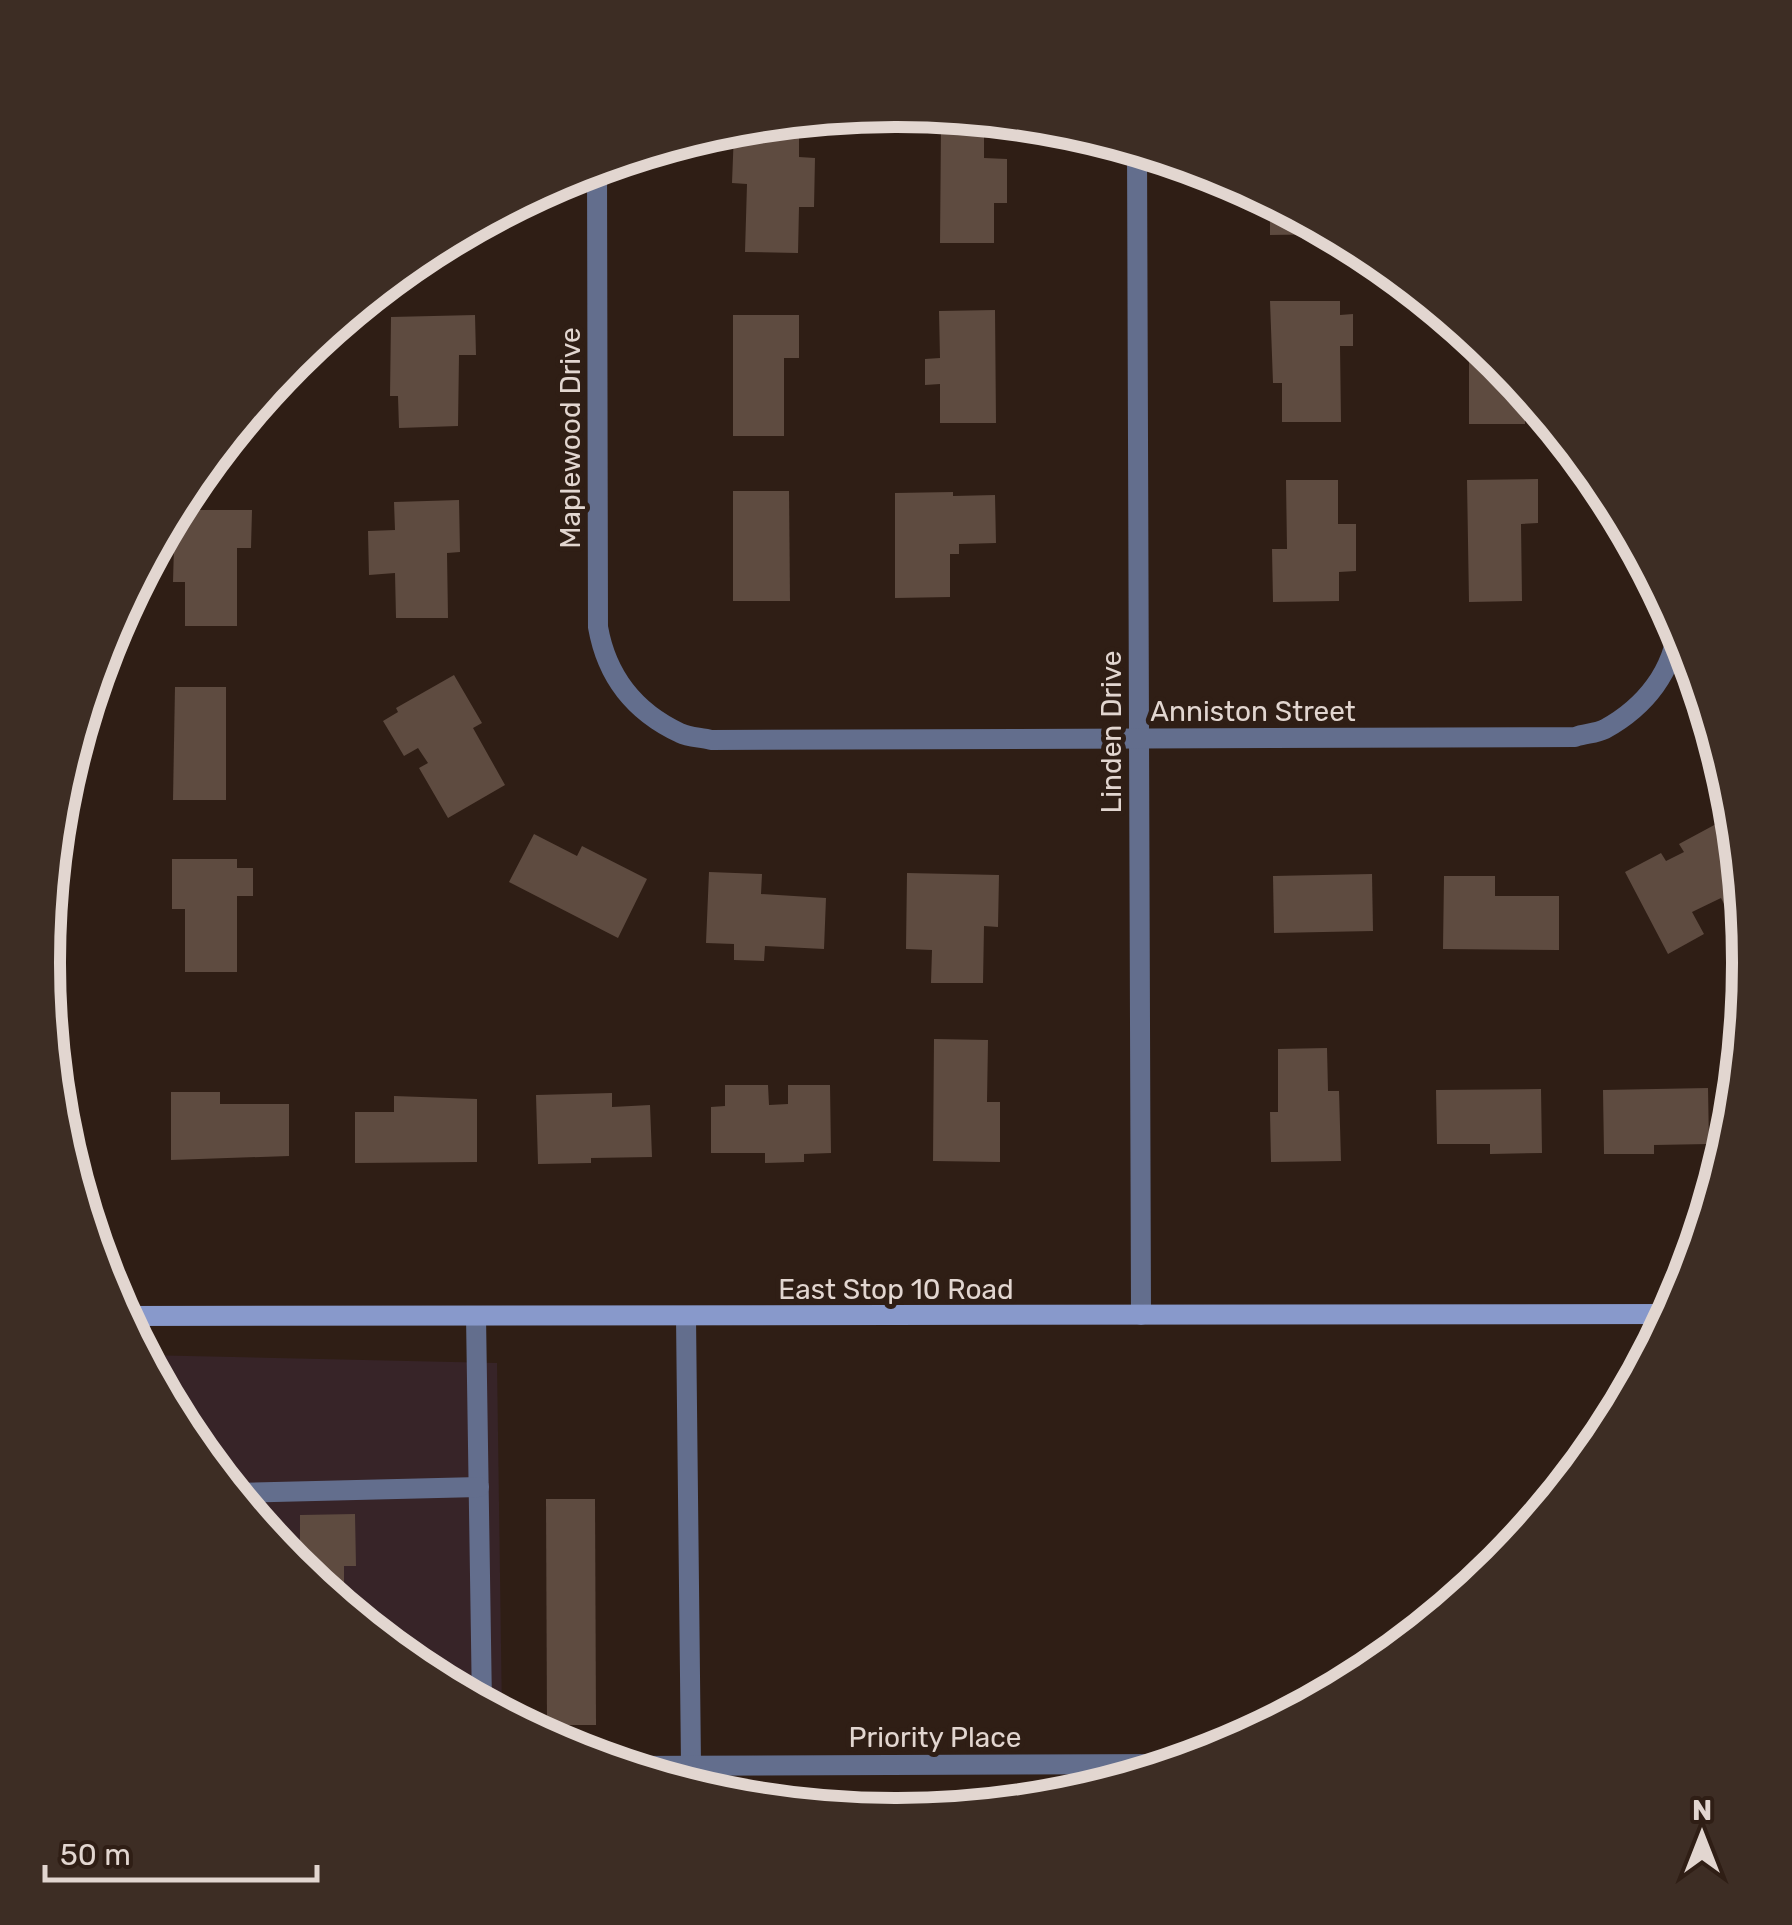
<svg xmlns="http://www.w3.org/2000/svg" width="1792" height="1925" font-family="Rubik,sans-serif">
	<rect width="100%" height="100%" fill="#2f1e15"/>
	<polygon fill="#372428" points="143,1355 497,1363 502,1715 421,1672 292,1566 186,1436"/>
	<g fill="#5e4b40">
		<polygon points="941,125 984,125 984,158 1007,159 1007,203 994,203 994,243 940,243"/>
		<polygon points="734,131 799,133 799,157 815,158 814,207 799,207 798,253 745,252 747,184 732,183"/>
		<polygon points="1270,199 1335,234 1270,235"/>
		<polygon points="1270,301 1340,301 1340,315 1353,314 1353,346 1340,346 1341,422 1282,422 1282,383 1273,383"/>
		<polygon points="995,310 996,423 940,423 940,384 925,385 925,359 940,358 939,311"/>
		<polygon points="475,315 476,355 459,355 458,426 399,428 398,396 390,396 391,317"/>
		<polygon points="733,315 799,315 799,358 784,358 784,436 733,436"/>
		<polygon points="1469,334 1500,359 1525,390 1525,424 1469,424"/>
		<polygon points="235,429 236,456 213,456"/>
		<polygon points="1538,479 1538,523 1521,524 1522,601 1469,602 1467,480"/>
		<polygon points="1286,480 1338,480 1338,524 1356,524 1356,571 1339,572 1339,601 1273,602 1272,549 1287,549"/>
		<polygon points="733,491 789,491 790,601 733,601"/>
		<polygon points="953,492 953,496 995,495 996,543 959,544 959,554 950,554 950,597 895,598 895,493"/>
		<polygon points="459,500 460,552 447,553 448,618 396,618 395,573 369,575 368,531 395,530 394,502"/>
		<polygon points="175,510 252,510 251,548 237,548 237,626 185,626 185,582 173,582"/>
		<polygon points="454,675 482,723 473,728 505,785 448,818 419,768 428,763 418,748 404,756 383,721 398,712 396,708"/>
		<polygon points="175,687 226,687 226,800 173,800"/>
		<polygon points="1718,823 1740,864 1745,914 1732,920 1721,898 1692,912 1704,934 1668,954 1625,872 1661,853 1666,861 1684,852 1679,844"/>
		<polygon points="534,834 577,856 582,846 647,879 618,938 509,882"/>
		<polygon points="172,859 237,859 237,868 253,868 253,896 237,896 237,972 185,972 185,909 172,909"/>
		<polygon points="709,872 762,874 761,894 826,898 824,949 765,946 764,961 734,960 734,944 706,943"/>
		<polygon points="907,873 999,875 998,927 984,926 983,983 931,983 932,950 906,949"/>
		<polygon points="1372,874 1373,931 1274,933 1273,876"/>
		<polygon points="1444,876 1495,876 1495,896 1559,896 1559,950 1443,949"/>
		<polygon points="934,1039 988,1040 987,1102 1000,1102 1000,1162 933,1161"/>
		<polygon points="1327,1048 1328,1091 1339,1091 1341,1161 1271,1162 1270,1112 1278,1112 1278,1049"/>
		<polygon points="725,1085 768,1085 769,1105 788,1104 788,1085 830,1085 831,1153 804,1154 804,1162 765,1163 765,1153 711,1153 711,1107 725,1106"/>
		<polygon points="1708,1088 1709,1144 1654,1145 1654,1154 1604,1154 1603,1090"/>
		<polygon points="1541,1089 1542,1153 1490,1154 1490,1144 1437,1144 1436,1090"/>
		<polygon points="171,1092 220,1092 220,1104 289,1104 289,1156 171,1160"/>
		<polygon points="612,1093 612,1107 650,1105 652,1157 591,1158 591,1163 538,1164 536,1095"/>
		<polygon points="394,1096 477,1099 477,1162 355,1163 355,1112 394,1112"/>
		<polygon points="546,1499 595,1499 596,1725 547,1725"/>
		<polygon points="355,1514 356,1566 344,1566 344,1608 292,1566 272,1541 300,1541 300,1515"/>
	</g>
	<g fill="none" stroke-linecap="round" stroke-linejoin="round">
		<g stroke="#636e8d" stroke-width="20">
			<polyline points="476,1316 482,1705"/>
			<polyline points="232,1493 479,1487"/>
		</g>
		<g stroke="#636e8d" stroke-width="20">
			<polyline points="1137,148 1141,1315"/>
			<path d="M597,166l1,461c9,51 37,85 82,106 10,5 21,4 31,7l864,-3c10,-4 20,-3 30,-8 40,-22 69,-58 73,-105"/>
			<polyline points="686,1317 691,1765"/>
			<polyline points="620,1766 1180,1764"/>
		</g>
		<polyline stroke="#8899cb" stroke-width="20" points="122,1316 1671,1314"/>
	</g>
	<g text-anchor="middle" dominant-baseline="central" stroke-width="10" stroke-linejoin="round" paint-order="stroke">
		<g font-size="28" fill="#e2d6d0" stroke="#2f1e15">
			<text transform="translate(570 438) rotate(-90)">Maplewood Drive</text>
			<text x="1253" y="711">Anniston Street</text>
			<text transform="translate(1111 732) rotate(-90)">Linden Drive</text>
			<text x="896" y="1289">East Stop 10 Road</text>
			<text x="935" y="1737">Priority Place</text>
		</g>
	</g>
	<path d="M0 0H1792V1925H0ZM895 127H897A835 835 0 0 1 1732 962V963A835 835 0 0 1 897 1798H895A835 835 0 0 1 60 963V962A835 835 0 0 1 895 127Z" fill="#3d2d24" fill-rule="evenodd"/>
	<path fill="none" stroke="#e2d6d0" stroke-width="12" d="M895 127H897A835 835 0 0 1 1732 962V963A835 835 0 0 1 897 1798H895A835 835 0 0 1 60 963V962A835 835 0 0 1 895 127Z"/>
	<g transform="translate(1702 1835)" stroke="#2f1e15" stroke-width="8" paint-order="stroke">
	<path d="M0-8L18 38L0 25L-18 38Z" fill="#e2d6d0"/>
	<text y="-15" font-size="28" font-weight="bold" text-anchor="middle" fill="#e2d6d0">N</text>
	</g>
	<path d="M45 1865v15h272v-15" fill="none" stroke="#e2d6d0" stroke-width="5"/>
	<text x="60" y="1865" font-size="30" fill="#e2d6d0" stroke="#2f1e15" stroke-width="8" paint-order="stroke">50 m</text>
</svg>
